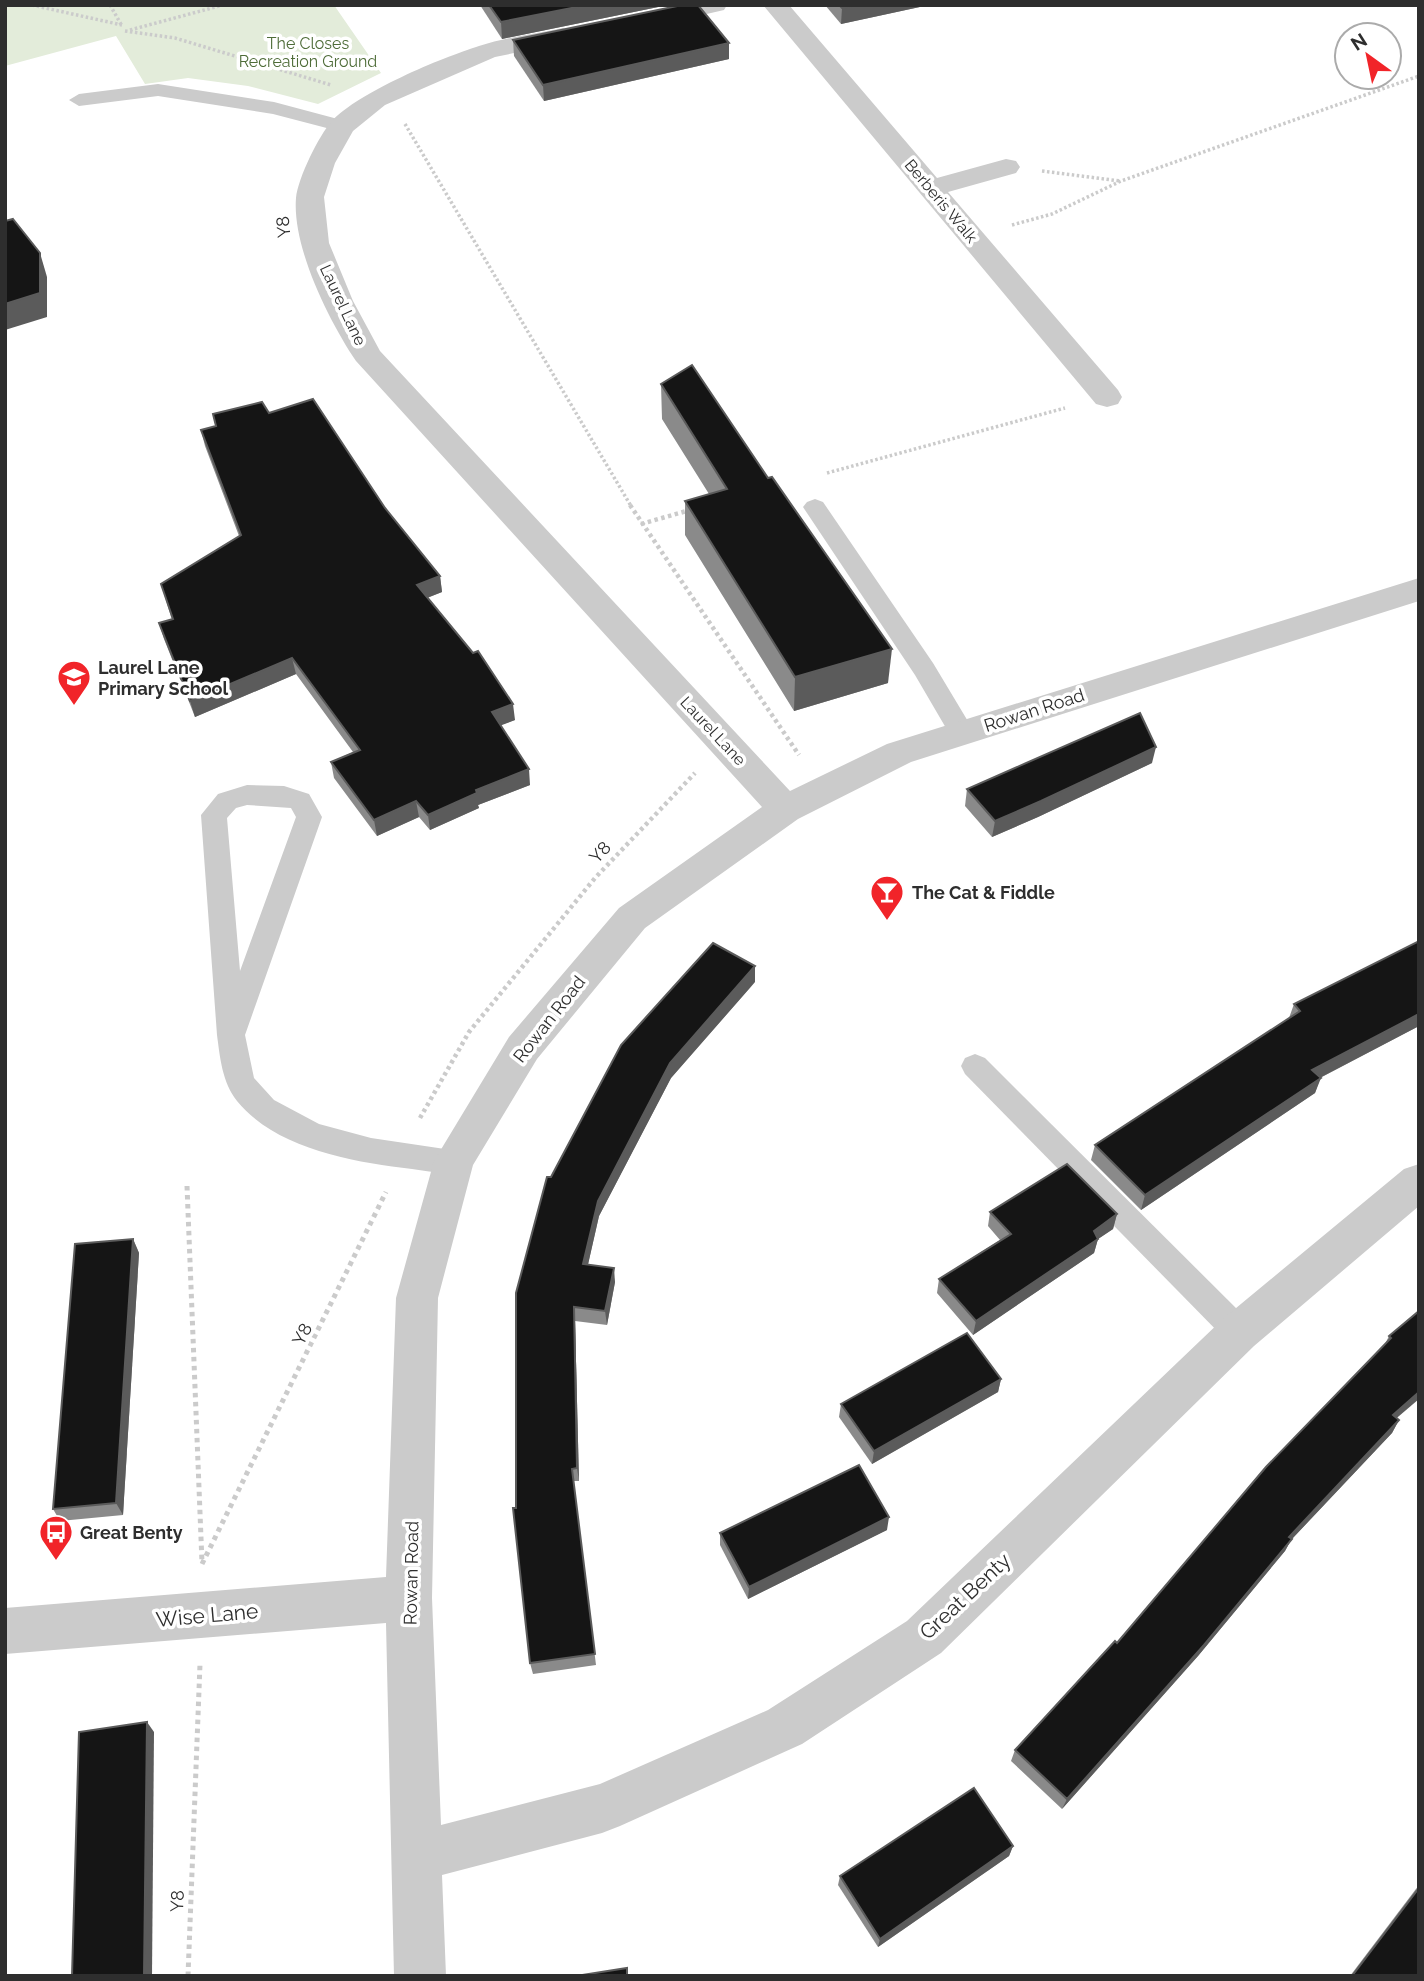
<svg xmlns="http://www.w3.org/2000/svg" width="1424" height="1981" font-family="Raleway,sans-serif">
	<rect width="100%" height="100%" fill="#fff"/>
	<polygon fill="#e3ecda" points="5,5 334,5 381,73 318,104 248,86 188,78 145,84 116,36 5,66"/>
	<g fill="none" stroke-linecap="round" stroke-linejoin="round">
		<g stroke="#cbcbcb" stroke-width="3.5" stroke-dasharray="2.5 2.5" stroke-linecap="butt">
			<polyline points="32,5 122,25"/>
			<polyline points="110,5 122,26"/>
			<polyline points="130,30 223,5"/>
			<polyline points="125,31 175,38 331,85"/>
			<polyline points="405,124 631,506"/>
			<polyline points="1042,171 1120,181"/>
			<polyline points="1012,225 1052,214 1121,181 1419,76"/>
			<polyline points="827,473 1065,408"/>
		</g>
		<g stroke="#cbcbcb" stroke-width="4.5" stroke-dasharray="3.5 3.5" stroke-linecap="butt">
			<polyline points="630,505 799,755"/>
			<polyline points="641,524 690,510"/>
			<polyline points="420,1118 469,1032 595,878 695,773"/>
		</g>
		<g stroke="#cbcbcb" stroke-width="5" stroke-dasharray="4.5 4.5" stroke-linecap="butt">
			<polyline points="187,1186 202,1563"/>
			<polyline points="202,1564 386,1192"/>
			<polyline points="188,1976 200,1664"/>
		</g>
		<g fill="#cbcbcb" fill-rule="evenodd">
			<polygon points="158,84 274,102 349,122 352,126 342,132 273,114 158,96 79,106 69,100 79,94"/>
			<polygon points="815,499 823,502 933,663 975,733 971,740 962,742 953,740 915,675 803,507 807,502"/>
			<path d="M247,785l37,1 25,8 13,23 -77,218 9,43 20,22 45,24 52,14 94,14 4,9 -4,9c-17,6 -36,1 -53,-1 -59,-7 -136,-20 -175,-68 -15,-19 -17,-44 -20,-66l-16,-220 17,-21zM247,805l44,3 5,9 -56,154 -13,-153 9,-10z"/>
			<polygon points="975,1054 985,1058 1250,1322 1255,1332 1250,1342 1239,1346 1228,1342 965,1074 961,1066 965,1058"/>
		</g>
		<g fill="#cbcbcb" fill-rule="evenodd">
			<polygon points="679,5 727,5 724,10 650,27 641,24 637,19 641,14"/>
			<polygon points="763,5 789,5 937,178 1006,159 1016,161 1020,167 1016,173 948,192 1118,390 1122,397 1118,404 1107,407 1096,404"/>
			<path d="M563,28l9,3 4,5 -4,5 -77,16 -110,48 -32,26 -18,32 -11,34 5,46 24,58 27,50 410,440 97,-47 532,-166v23l-508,161 -113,57 -153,109 -108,131 -64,106 -35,133 -6,300 9,227 159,-41 168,-74 139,-89 317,-303 180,-149 15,-5v42l-165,140 -313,307 -139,91 -182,82 -18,7 -160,42 4,101h-52l-8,-353 -381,31v-46l381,-31 10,-279 38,-137 75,-124 110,-129 143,-101 -406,-446c-27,-40 -64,-114 -60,-163 2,-20 23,-63 36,-77 27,-29 109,-63 147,-75 27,-9 57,-12 84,-18z"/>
		</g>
	</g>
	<g fill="#8a8a8a">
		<polygon points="480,5 668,5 502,39"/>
		<polygon points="825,5 929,5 841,24"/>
		<polygon points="513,40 729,43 729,59 544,101 514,56"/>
		<polygon points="661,384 888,683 794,711 685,535 685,501 709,494 662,419"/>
		<polygon points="269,413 385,508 440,576 442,592 427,598 515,720 500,725 530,785 478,805 479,808 430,830 419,817 377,836 334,778 331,762 353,752 296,674 195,717 164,639 159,623 172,620 161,584 239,536 205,446 201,430"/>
		<polygon points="1152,763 1038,817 992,837 965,806 967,789"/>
		<polygon points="1419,941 1419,1026 1320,1078 1315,1093 1141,1210 1091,1160 1095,1145 1289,1018 1294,1004"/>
		<polygon points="755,982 671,1078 599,1216 588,1264 615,1282 607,1325 575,1321 579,1481 573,1481 596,1665 533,1674 530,1663 516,1508 551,1177"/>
		<polygon points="990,1212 1117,1214 1113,1229 1098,1239 1094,1253 973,1335 937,1293 939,1279 1000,1240 988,1226"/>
		<polygon points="133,1239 139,1253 123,1515 60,1521 53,1509"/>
		<polygon points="1419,1311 1397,1418 1399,1420 1392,1433 1291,1540 1285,1551 1198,1656 1062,1809 1011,1761 1015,1750 1117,1643 1384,1346 1389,1336"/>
		<polygon points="1001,1379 998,1392 872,1464 839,1417 841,1404"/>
		<polygon points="887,1530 748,1599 720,1545 720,1533"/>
		<polygon points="1013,1846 1009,1856 878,1947 838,1885 840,1876"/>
		<polygon points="1419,1885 1419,1976 1350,1976"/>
	</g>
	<g fill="#5b5b5b">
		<polygon points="587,5 668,5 502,39 501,22"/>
		<polygon points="857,5 929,5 841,24 842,8"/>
		<polygon points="729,43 729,59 544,101 543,85"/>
		<polygon points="40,253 47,277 47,317 5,330 5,304"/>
		<polygon points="440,576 442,592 419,601 417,585"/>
		<polygon points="892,649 888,683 794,711 795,677"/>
		<polygon points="292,658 296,674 195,717 190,701"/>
		<polygon points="513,704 515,720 494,728 492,712"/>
		<polygon points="1156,747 1152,763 1038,817 992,837 995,821"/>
		<polygon points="529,769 530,785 478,805 479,808 430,830 428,815 476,790"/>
		<polygon points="416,801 419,817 377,836 374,820"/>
		<polygon points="755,966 755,982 671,1078 599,1216 585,1278 583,1264 598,1201 670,1063"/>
		<polygon points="1419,1014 1419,1026 1306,1085 1312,1070"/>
		<polygon points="1321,1078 1315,1093 1141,1210 1145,1195"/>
		<polygon points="1117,1214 1113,1229 1098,1239 1094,1253 973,1335 976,1321 1094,1231"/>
		<polygon points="133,1239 139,1253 123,1515 116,1503"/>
		<polygon points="614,1268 615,1282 607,1325 605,1311"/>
		<polygon points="574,1307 575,1321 579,1481 577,1468"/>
		<polygon points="1001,1379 998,1392 872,1464 874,1451"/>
		<polygon points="1419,1392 1419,1399 1385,1428 1393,1415"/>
		<polygon points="1399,1420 1392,1433 1291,1540 1285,1551 1198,1656 1062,1809 1067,1799 1289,1537"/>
		<polygon points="889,1517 887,1530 748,1599 749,1587"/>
		<polygon points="147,1722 154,1732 152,1976 144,1976"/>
		<polygon points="1013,1846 1009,1856 878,1947 880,1939"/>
	</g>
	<g fill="#151515" stroke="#5b5b5b" stroke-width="2">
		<polygon points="489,5 587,5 501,22"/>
		<polygon points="682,5 698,5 729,43 543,85 513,40"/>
		<polygon points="839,5 857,5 842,8"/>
		<polygon points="13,219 40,253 40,293 5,304 5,221"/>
		<polygon points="692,365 768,478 772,477 892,649 795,677 685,501 727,489 661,384"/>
		<polygon points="313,399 385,508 440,576 417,585 473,653 478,651 513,704 492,712 529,769 476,790 477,793 428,815 416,801 374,820 331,762 360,750 292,658 190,701 159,623 173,619 161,584 241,535 201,430 216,426 213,414 262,402 269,413"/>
		<polygon points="1140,713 1156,747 1041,801 995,821 967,789"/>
		<polygon points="1419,941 1419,1014 1312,1070 1321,1078 1145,1195 1095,1145 1300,1011 1294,1004"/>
		<polygon points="713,943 755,966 670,1063 598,1201 583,1264 614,1268 605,1311 574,1307 577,1468 572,1469 595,1654 530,1663 513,1508 516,1508 516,1293 547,1177 551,1177 621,1045"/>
		<polygon points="1067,1164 1117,1214 1094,1231 1098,1239 976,1321 939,1279 1011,1234 990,1212"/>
		<polygon points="133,1239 116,1503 53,1509 75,1244"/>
		<polygon points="1419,1311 1419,1392 1393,1415 1399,1420 1289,1537 1292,1539 1204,1645 1067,1799 1015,1750 1115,1641 1117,1643 1266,1467 1391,1338 1389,1336"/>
		<polygon points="967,1333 1001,1379 874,1451 841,1404"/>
		<polygon points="859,1465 889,1517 749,1587 720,1533"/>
		<polygon points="147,1722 144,1976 72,1976 79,1732"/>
		<polygon points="974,1788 1013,1846 880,1939 840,1876"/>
		<polygon points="1419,1888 1419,1976 1352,1976"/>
		<polygon points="627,1968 627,1976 576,1976"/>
	</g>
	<defs>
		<symbol id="school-pin" viewBox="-11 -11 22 30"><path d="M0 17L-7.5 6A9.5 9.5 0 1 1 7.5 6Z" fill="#f12429" stroke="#fff"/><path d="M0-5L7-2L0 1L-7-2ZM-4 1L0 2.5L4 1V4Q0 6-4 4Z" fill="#fff"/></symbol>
		<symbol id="bar-pin" viewBox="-11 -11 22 30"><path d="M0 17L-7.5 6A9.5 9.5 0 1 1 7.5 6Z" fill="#f12429" stroke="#fff"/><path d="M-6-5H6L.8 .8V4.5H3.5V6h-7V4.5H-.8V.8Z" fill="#fff"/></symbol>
		<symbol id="bus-pin" viewBox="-11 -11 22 30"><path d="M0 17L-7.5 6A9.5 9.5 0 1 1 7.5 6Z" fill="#f12429" stroke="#fff"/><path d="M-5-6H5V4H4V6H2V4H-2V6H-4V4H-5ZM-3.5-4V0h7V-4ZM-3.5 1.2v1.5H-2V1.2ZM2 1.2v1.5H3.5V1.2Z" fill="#fff"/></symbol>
	</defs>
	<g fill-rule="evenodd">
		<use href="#school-pin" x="55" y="658" width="38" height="52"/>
		<use href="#bar-pin" x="868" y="873" width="38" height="52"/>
		<use href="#bus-pin" x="37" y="1513" width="38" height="52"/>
	</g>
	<g text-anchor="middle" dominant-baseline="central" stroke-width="7" stroke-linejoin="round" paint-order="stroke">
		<g font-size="16" fill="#4e6c38" stroke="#fff">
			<text x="308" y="43">The Closes<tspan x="308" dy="18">Recreation Ground</tspan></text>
		</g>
		<g font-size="16" fill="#2e2e2e" stroke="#fff">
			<text transform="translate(941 201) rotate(50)">Berberis Walk</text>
			<text transform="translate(343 305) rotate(65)">Laurel Lane</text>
			<text transform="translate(713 731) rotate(47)">Laurel Lane</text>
		</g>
		<g font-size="18" fill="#2e2e2e" stroke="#fff">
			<text transform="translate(283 227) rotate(-95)">Y8</text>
			<text transform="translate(1034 710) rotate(-18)">Rowan Road</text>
			<text transform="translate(600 852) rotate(-46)">Y8</text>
			<text transform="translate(549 1019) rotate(-52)">Rowan Road</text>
			<text transform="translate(302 1334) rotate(-63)">Y8</text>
			<text transform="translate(411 1573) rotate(-89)">Rowan Road</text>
			<text transform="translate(177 1901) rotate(-88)">Y8</text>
		</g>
		<g font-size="18" font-weight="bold" fill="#2e2e2e" stroke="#fff" text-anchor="start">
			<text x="98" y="667">Laurel Lane<tspan x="98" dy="21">Primary School</tspan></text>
			<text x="912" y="892">The Cat &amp; Fiddle</text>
			<text x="80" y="1532">Great Benty</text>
		</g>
		<g font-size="21" fill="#2e2e2e" stroke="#fff">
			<text transform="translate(965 1596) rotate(-43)">Great Benty</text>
			<text transform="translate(207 1615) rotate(-5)">Wise Lane</text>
		</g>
	</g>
	<rect width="1424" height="1981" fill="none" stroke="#2e2e2e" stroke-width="14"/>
	<g transform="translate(1368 56) rotate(327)"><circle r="33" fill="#ffffff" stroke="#ababab" stroke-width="2"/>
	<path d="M0-5L12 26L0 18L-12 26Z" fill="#f12429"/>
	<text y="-10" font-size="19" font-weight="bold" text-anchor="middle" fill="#2e2e2e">N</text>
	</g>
</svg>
